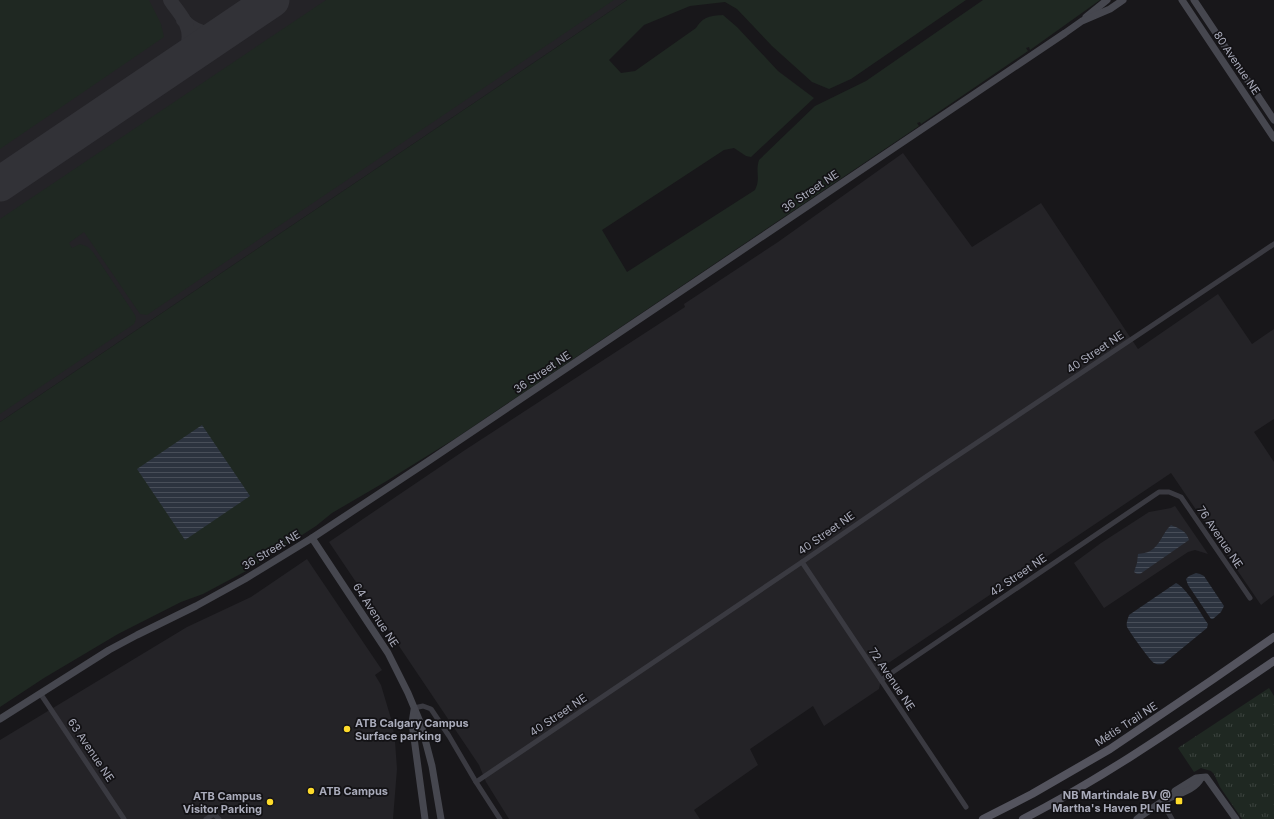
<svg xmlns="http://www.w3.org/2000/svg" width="1274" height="819" font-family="Inter,sans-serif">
	<defs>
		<pattern id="park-tufts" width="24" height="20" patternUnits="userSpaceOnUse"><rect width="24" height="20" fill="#1f2822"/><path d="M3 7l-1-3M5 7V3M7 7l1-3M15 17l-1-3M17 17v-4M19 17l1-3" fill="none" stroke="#3d4440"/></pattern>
		<pattern id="water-rules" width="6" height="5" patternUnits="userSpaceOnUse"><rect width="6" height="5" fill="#2c333f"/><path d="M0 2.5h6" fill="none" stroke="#484e59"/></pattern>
	</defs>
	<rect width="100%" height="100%" fill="#18171a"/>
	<g fill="#242327">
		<polygon points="0,0 627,0 0,422"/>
		<polygon points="903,153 972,247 1041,203 1138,349 1218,294 1252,344 1274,329 1274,419 1254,432 1274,462 1274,595 1261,605 1171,473 884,666 879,689 824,726 813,706 750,749 758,765 694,810 700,819 509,819 486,782 479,765 329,542 465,450 685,307 684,304 778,242"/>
		<polygon points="1175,506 1208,554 1195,550 1188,552 1104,608 1074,563 1101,543 1149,512 1171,508"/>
		<polygon points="307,559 382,670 375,675 381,685 392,722 395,741 397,769 393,819 0,819 0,740 187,627 251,597"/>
	</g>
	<g fill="#1f2822">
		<polygon points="0,0 149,0 161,24 164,37 0,149"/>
		<polygon points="326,0 614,0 147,315 140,314 84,232 69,243 72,248 80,244 88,247 93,252 135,315 136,319 134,324 0,414 0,219"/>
		<path d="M627,0h339l-115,79 -22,10 -17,-7 -40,-36 -35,-37 -12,-7 -35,4 -46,19 -35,35 12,13 14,-2 61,-43c8,-12 14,-12 27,-13l14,12 41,44 36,27 -63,59 -5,-1 -12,-8 -10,2 -122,80 25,42 128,-82c6,-12 0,-17 4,-30l56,-54 51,-25 117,-81h117l-70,50 -1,-3 -3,1 2,3 -107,73 -1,-2 -3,1 2,3 -463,312 -71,44 -53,31 -16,13 -68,44 -45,24 -22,8 -63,32 -74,44 -44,29v-285z"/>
	</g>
	<polygon fill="url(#park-tufts)" points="1269,688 1274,696 1274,819 1242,819 1220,787 1214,774 1211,771 1201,768 1194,772 1178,748"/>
	<g fill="url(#water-rules)">
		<polygon points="202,425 250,496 185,540 137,469"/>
		<path d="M1171,525c7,3 16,6 18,15l-49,34h-3l-3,-2 3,-9 1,-9c4,-1 9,-1 12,-3 10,-5 13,-19 21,-26z"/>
		<polygon points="1196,573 1200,574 1204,576 1224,606 1221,612 1213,619 1211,619 1188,585 1186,579 1189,576"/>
		<path d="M1176,583c12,6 24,30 32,41l-1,4 -44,36c-3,0 -6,1 -9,-1 -3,-1 -25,-32 -27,-36 -1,-5 1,-8 2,-12z"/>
	</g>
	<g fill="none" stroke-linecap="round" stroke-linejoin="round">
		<g stroke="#323237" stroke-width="14">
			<path d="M183,20c22,21 38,13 59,-2 9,-6 18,-12 26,-18"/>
			<path d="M142,86c21,-14 57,-31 44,-62 -4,-9 -11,-16 -16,-24"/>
		</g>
		<polyline stroke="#323237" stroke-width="35" points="0,184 272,0"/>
		<g stroke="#3a3a41" stroke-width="5">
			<polyline points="802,562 966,807"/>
			<polyline points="881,680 1159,492 1169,492 1181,497 1250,598"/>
			<polyline points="40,693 124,819"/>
			<polyline points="414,708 423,706 431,709 449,736 476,782 802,562 927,476 1274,244"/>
			<polyline points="476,782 500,819"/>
			<polyline points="1162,802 1172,819"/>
			<polyline points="206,819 214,814 219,819"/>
		</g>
		<g stroke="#46474f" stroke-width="7">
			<polyline points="1182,0 1274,138"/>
			<polyline points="1194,0 1274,120"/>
			<polyline points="1086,17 1107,0"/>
			<polyline points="312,538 388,653 408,693 421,724 432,766 441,819"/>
			<polyline points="414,710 412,723 425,819"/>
			<polyline points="0,719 109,650 137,635 196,606 245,579 312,538 427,462 1065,33 1082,21 1110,9 1123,0"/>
			<polyline points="1173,796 1175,791 1196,778 1206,777 1236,819"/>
			<path d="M1137,819c8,-6 17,-12 26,-18 11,-6 32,-10 38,-23"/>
		</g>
		<g stroke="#54545e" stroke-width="8">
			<polyline points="983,819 1032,794 1110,749 1212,680 1274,637"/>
			<path d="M1023,819c88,-45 169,-103 251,-158"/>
		</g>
	</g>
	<g fill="#fedb2b" stroke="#131215" stroke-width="1.5">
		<circle cx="347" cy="729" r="4"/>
		<circle cx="311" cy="791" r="4"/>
		<rect x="1175" y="797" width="8" height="8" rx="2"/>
		<circle cx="270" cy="802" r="4"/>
	</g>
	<g text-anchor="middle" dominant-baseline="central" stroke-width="3.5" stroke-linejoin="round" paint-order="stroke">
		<g font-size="11" fill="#a9abba" stroke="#131215">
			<text transform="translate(1237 63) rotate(56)">80 Avenue NE</text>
			<text transform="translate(810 191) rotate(-34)">36 Street NE</text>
			<text transform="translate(1095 352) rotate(-34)">40 Street NE</text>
			<text transform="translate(542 372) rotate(-34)">36 Street NE</text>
			<text transform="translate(826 533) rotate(-35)">40 Street NE</text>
			<text transform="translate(1220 537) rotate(56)">76 Avenue NE</text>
			<text transform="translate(271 550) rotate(-31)">36 Street NE</text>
			<text transform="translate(1018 575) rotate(-34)">42 Street NE</text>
			<text transform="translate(376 615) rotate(57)">64 Avenue NE</text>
			<text transform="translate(892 679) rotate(56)">72 Avenue NE</text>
			<text transform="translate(558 715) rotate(-34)">40 Street NE</text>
			<text transform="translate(1126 724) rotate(-33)">Métis Trail NE</text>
			<text transform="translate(91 750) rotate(56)">63 Avenue NE</text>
		</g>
		<g font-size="11" font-weight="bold" fill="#a9abba" stroke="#131215" text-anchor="start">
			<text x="355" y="723">ATB Calgary Campus<tspan x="355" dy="13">Surface parking</tspan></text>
			<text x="319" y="791">ATB Campus</text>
			<text x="1171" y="795" text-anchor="end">NB Martindale BV @<tspan x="1171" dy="13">Martha's Haven PL NE</tspan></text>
			<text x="262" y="796" text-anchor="end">ATB Campus<tspan x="262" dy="13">Visitor Parking</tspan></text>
		</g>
	</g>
</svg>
